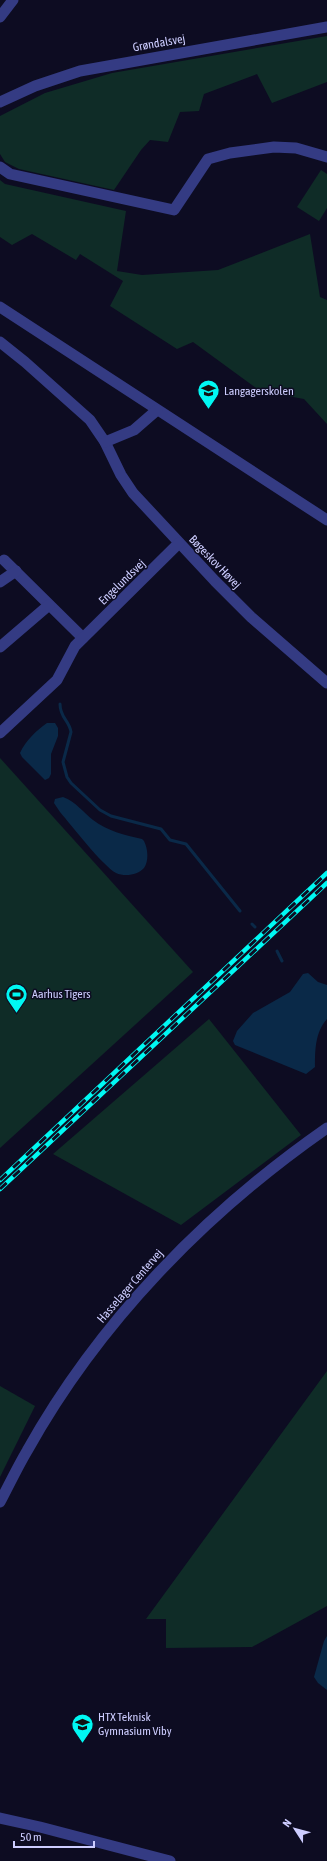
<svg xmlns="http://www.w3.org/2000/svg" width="327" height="1861" font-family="'Asap Condensed',sans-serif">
	<rect width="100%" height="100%" fill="#0d0c22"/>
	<g fill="#0f2c27">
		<polygon points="327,36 327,82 272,103 257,74 204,94 199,111 180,112 168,142 150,140 141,150 114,190 19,169 5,162 0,154 0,116 45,93 112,73"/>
		<polygon points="321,170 327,174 327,208 319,221 297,207"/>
		<polygon points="0,180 5,184 126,211 117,271 142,275 218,270 310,234 320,297 327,300 327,424 304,399 260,391 193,342 177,349 110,306 123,281 80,254 76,260 32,234 12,245 0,237"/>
		<polygon points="0,758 193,972 0,1148"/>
		<polygon points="209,1019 301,1135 181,1225 53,1154"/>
		<polygon points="327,1371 327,1606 252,1647 166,1648 166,1619 146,1619"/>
		<polygon points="0,1386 35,1406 0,1477"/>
	</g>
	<g fill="#0a2948">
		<path d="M47,723h8l3,5v8l-7,18v20l-2,4 -4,2 -23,-23 -2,-4c6,-13 16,-22 27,-30z"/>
		<path d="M63,797c13,5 20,15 30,23 14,11 32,15 49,19l2,2c4,8 5,20 0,27 -6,7 -19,9 -28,5 -14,-8 -44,-47 -56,-61l-6,-9 1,-4z"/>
		<path d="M308,973l10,9 9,3v34c-12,13 -12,32 -12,48l-9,7 -71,-29 -2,-4 4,-10 16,-18 37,-21 13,-18z"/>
		<polygon points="327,1636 327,1690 318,1683 314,1677 324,1641"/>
	</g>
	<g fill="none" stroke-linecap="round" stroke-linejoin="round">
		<g stroke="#0a2948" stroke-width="3">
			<path d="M60,704c0,14 9,16 11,28l-8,30 4,15 4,6 29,27 11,6 50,13 9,11 16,4 54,67"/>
			<polyline points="252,924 255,927"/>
			<polyline points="277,951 282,961"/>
		</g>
		<g stroke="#343b83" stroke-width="11">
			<polyline points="0,17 13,0"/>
			<polyline points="0,167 10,174 174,210 208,159 230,153 274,147 296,148 327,157"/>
			<polyline points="0,307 327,520"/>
			<polyline points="0,342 25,362 90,420 105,442 121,475 133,493 215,581 251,617 327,683"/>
			<polyline points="105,442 134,430 157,410"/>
			<polyline points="4,560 83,638"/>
			<polyline points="0,582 16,571"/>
			<polyline points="0,647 49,605"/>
			<polyline points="0,733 57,680 75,646 179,543"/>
			<path d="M0,1502c9,-17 17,-34 27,-51 72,-129 178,-238 300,-323"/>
			<polyline points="0,1818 40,1827 170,1861"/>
		</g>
		<polyline stroke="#343b83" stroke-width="11" points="0,102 35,86 80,71 327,27"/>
		<defs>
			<g id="rail">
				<polyline points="0,1180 327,873"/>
				<polyline points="0,1189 327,883"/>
			</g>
		</defs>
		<use href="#rail" stroke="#00f8f3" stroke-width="4.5"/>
		<use href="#rail" stroke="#0d0c22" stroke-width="3" stroke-dasharray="9" stroke-linecap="butt"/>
	</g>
	<defs>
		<symbol id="school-pin" viewBox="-11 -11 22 30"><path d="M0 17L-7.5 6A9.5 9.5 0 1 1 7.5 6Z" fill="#00f8f3" stroke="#0d0c22"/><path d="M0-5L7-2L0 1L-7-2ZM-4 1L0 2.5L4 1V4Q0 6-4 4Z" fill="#111"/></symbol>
		<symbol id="stadium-pin" viewBox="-11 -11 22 30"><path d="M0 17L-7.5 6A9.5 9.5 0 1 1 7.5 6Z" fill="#00f8f3" stroke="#0d0c22"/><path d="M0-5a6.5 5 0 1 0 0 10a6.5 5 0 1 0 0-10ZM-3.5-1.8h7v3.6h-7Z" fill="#111"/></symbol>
		<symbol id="university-pin" viewBox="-11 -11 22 30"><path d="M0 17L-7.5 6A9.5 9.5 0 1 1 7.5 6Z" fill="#00f8f3" stroke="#0d0c22"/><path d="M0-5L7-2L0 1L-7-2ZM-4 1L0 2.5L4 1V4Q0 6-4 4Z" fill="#111"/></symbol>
	</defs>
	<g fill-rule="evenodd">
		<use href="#school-pin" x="196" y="378" width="25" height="34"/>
		<use href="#stadium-pin" x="4" y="982" width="25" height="34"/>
		<use href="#university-pin" x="70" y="1712" width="25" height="34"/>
	</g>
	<g text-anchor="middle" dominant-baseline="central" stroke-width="3" stroke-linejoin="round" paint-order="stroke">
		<g font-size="12" fill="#cdcdff" stroke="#0d0c22">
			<text transform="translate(159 43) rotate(-10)">Grøndalsvej</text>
			<text transform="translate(215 562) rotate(46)">Bøgeskov Høvej</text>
			<text transform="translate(122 582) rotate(-44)">Engelundsvej</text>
			<text transform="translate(130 1286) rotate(-49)">Hasselager Centervej</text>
		</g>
		<g font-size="12" fill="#cdcdff" stroke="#0d0c22" text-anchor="start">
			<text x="224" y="391">Langagerskolen</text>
			<text x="32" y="994">Aarhus Tigers</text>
			<text x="98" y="1717">HTX Teknisk<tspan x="98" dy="14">Gymnasium Viby</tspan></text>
		</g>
	</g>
	<g transform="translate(295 1829) rotate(306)" stroke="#0d0c22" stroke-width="3" paint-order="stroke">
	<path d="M0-3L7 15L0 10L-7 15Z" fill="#cdcdff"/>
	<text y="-6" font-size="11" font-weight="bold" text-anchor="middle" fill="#cdcdff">N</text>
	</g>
	<path d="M14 1841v6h80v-6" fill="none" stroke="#cdcdff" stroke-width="2"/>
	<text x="20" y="1841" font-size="12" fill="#cdcdff" stroke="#0d0c22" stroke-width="3" paint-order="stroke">50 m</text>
</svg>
